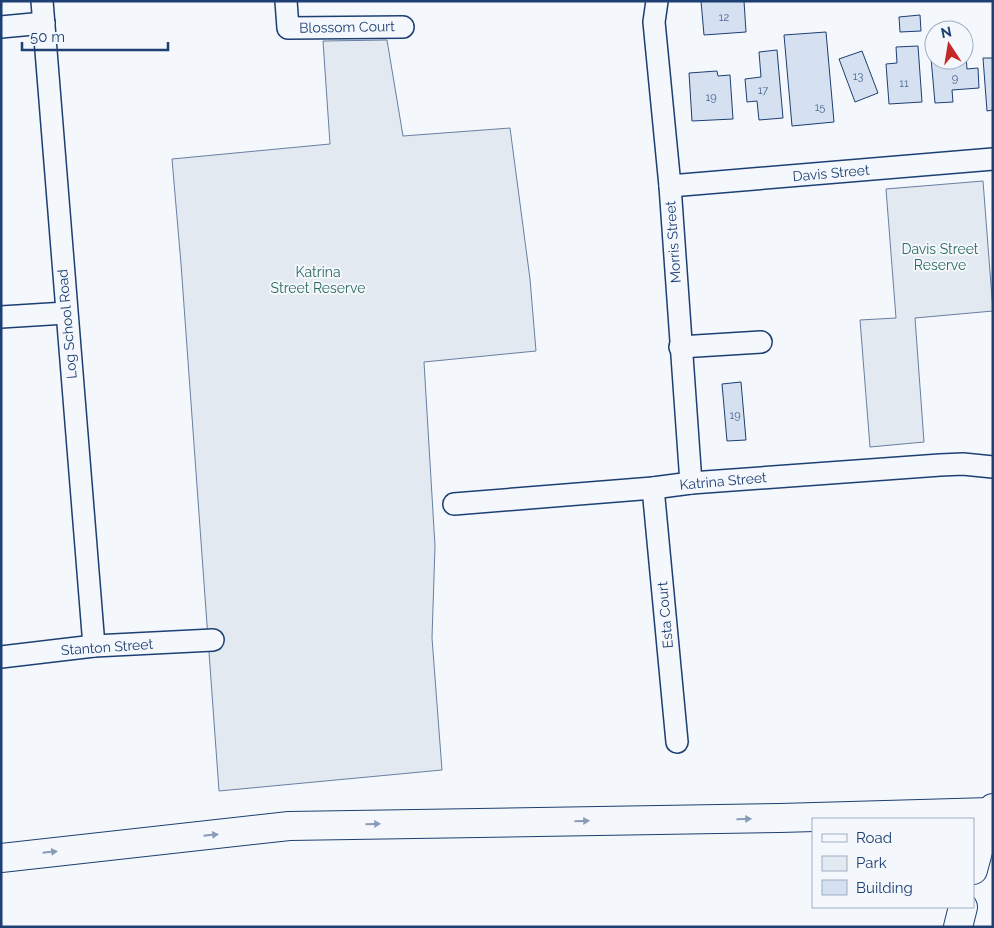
<svg xmlns="http://www.w3.org/2000/svg" width="994" height="928" font-family="Raleway,sans-serif">
	<rect width="100%" height="100%" fill="#f4f7fb"/>
	<g fill="#e3e9f0" stroke="#687fa3">
		<polygon points="387,40 403,136 510,128 530,279 536,351 424,362 435,546 432,638 442,770 219,791 181,264 172,159 330,144 323,41"/>
		<polygon points="983,181 993,311 915,318 924,442 870,447 860,320 896,318 886,189"/>
	</g>
	<g fill="#d5e0f0" stroke="#1d3f73">
		<polygon points="701,1 744,1 746,32 704,35"/>
		<polygon points="920,15 921,31 900,32 899,17"/>
		<polygon points="826,32 834,122 792,126 784,35"/>
		<polygon points="918,46 922,102 889,104 886,64 897,63 896,47"/>
		<polygon points="777,50 783,118 759,120 757,101 747,102 745,79 761,77 759,52"/>
		<polygon points="862,51 878,93 855,102 839,59"/>
		<polygon points="964,55 966,55 967,69 978,68 979,88 952,90 953,102 935,103 931,58 934,57 934,60 964,60"/>
		<polygon points="983,58 993,58 993,110 987,111"/>
		<polygon points="717,71 718,76 730,75 733,119 692,121 689,73"/>
		<polygon points="741,382 746,440 727,441 722,384"/>
	</g>
	<g fill="none" stroke-linecap="round" stroke-linejoin="round">
		<defs>
			<g id="minor">
				<polyline points="42,1 94,646"/>
				<polyline points="286,1 288,28 403,27"/>
				<polyline points="657,1 654,22 670,186 691,483"/>
				<polyline points="1,27 44,23"/>
				<polyline points="670,186 993,159"/>
				<polyline points="1,317 66,313"/>
				<polyline points="680,347 761,342"/>
				<polyline points="653,488 677,742"/>
				<polyline points="454,504 653,488 691,483 940,465 963,464 993,467"/>
				<polyline points="1,657 94,646 213,640"/>
			</g>
			<g id="major">
				<polyline points="973,870 984,829 993,808"/>
				<polyline points="958,927 963,907"/>
			</g>
			<g id="highway">
				<polyline points="973,842 979,846"/>
				<polyline points="1,858 289,826 780,818 990,812"/>
			</g>
		</defs>
		<use href="#minor" stroke="#1d3f73" stroke-width="24"/>
		<use href="#major" stroke="#1d3f73" stroke-width="30"/>
		<use href="#highway" stroke="#1d3f73" stroke-width="30"/>
		<use href="#minor" stroke="#f4f7fb" stroke-width="21"/>
		<use href="#major" stroke="#f4f7fb" stroke-width="28"/>
		<use href="#highway" stroke="#f4f7fb" stroke-width="28"/>
	</g>
	<defs><path id="oneway-solid" d="M-6-.8H1V-3.2L6.5 0L1 3.2V.8H-6Z" transform="scale(1.25)"/></defs>
	<g fill="#889bb7">
		<use href="#oneway-solid" transform="translate(744 819) rotate(-1)"/>
		<use href="#oneway-solid" transform="translate(582 821) rotate(-1)"/>
		<use href="#oneway-solid" transform="translate(373 824) rotate(-1)"/>
		<use href="#oneway-solid" transform="translate(211 835) rotate(-6)"/>
		<use href="#oneway-solid" transform="translate(50 852) rotate(-6)"/>
	</g>
	<g text-anchor="middle" dominant-baseline="central" stroke-width="4" stroke-linejoin="round" paint-order="stroke">
		<g font-size="11" fill="#4b6792">
			<text x="724" y="17">12</text>
			<text x="858" y="76">13</text>
			<text x="955" y="78">9</text>
			<text x="904" y="83">11</text>
			<text x="763" y="90">17</text>
			<text x="711" y="97">19</text>
			<text x="820" y="107">15</text>
			<text x="735" y="415">19</text>
		</g>
		<g font-size="14" fill="#1d3f73" stroke="#f4f7fb">
			<text transform="translate(347 27) rotate(-1)">Blossom Court</text>
			<text transform="translate(831 173) rotate(-5)">Davis Street</text>
			<text transform="translate(673 242) rotate(-94)">Morris Street</text>
			<text transform="translate(67 324) rotate(-95)">Log School Road</text>
			<text transform="translate(723 481) rotate(-5)">Katrina Street</text>
			<text transform="translate(665 615) rotate(-95)">Esta Court</text>
			<text transform="translate(107 647) rotate(-4)">Stanton Street</text>
		</g>
		<g font-size="14" fill="#2c6c60" stroke="#f4f7fb">
			<text x="940" y="249">Davis Street<tspan x="940" dy="16">Reserve</tspan></text>
			<text x="318" y="272">Katrina<tspan x="318" dy="16">Street Reserve</tspan></text>
		</g>
	</g>
	<rect width="994" height="928" fill="none" stroke="#1d3f73" stroke-width="5"/>
	<rect x="812" y="818" width="162" height="90" fill="#f4f7fb" stroke="#9eadc5"/>
	<rect x="822" y="834" width="25" height="8" fill="#f4f7fb" stroke="#9eadc5"/>
	<text x="856" y="843" font-size="15" fill="#1d3f73">Road</text>
	<rect x="822" y="856" width="25" height="15" fill="#e3e9f0" stroke="#9eadc5"/>
	<text x="856" y="868" font-size="15" fill="#1d3f73">Park</text>
	<rect x="822" y="880" width="25" height="15" fill="#d5e0f0" stroke="#9eadc5"/>
	<text x="856" y="893" font-size="15" fill="#1d3f73">Building</text>
	<g transform="translate(949 45) rotate(348)"><circle r="24" fill="#f4f7fb" stroke="#9eadc5"/>
	<path d="M0-4L9 19L0 12L-9 19Z" fill="#c62828"/>
	<text y="-8" font-size="14" font-weight="bold" text-anchor="middle" fill="#1d3f73">N</text>
	</g>
	<path d="M22 42v8h146v-8" fill="none" stroke="#1d3f73" stroke-width="2.5"/>
	<text x="30" y="42" font-size="15" fill="#1d3f73" stroke="#f4f7fb" stroke-width="4" paint-order="stroke">50 m</text>
</svg>
